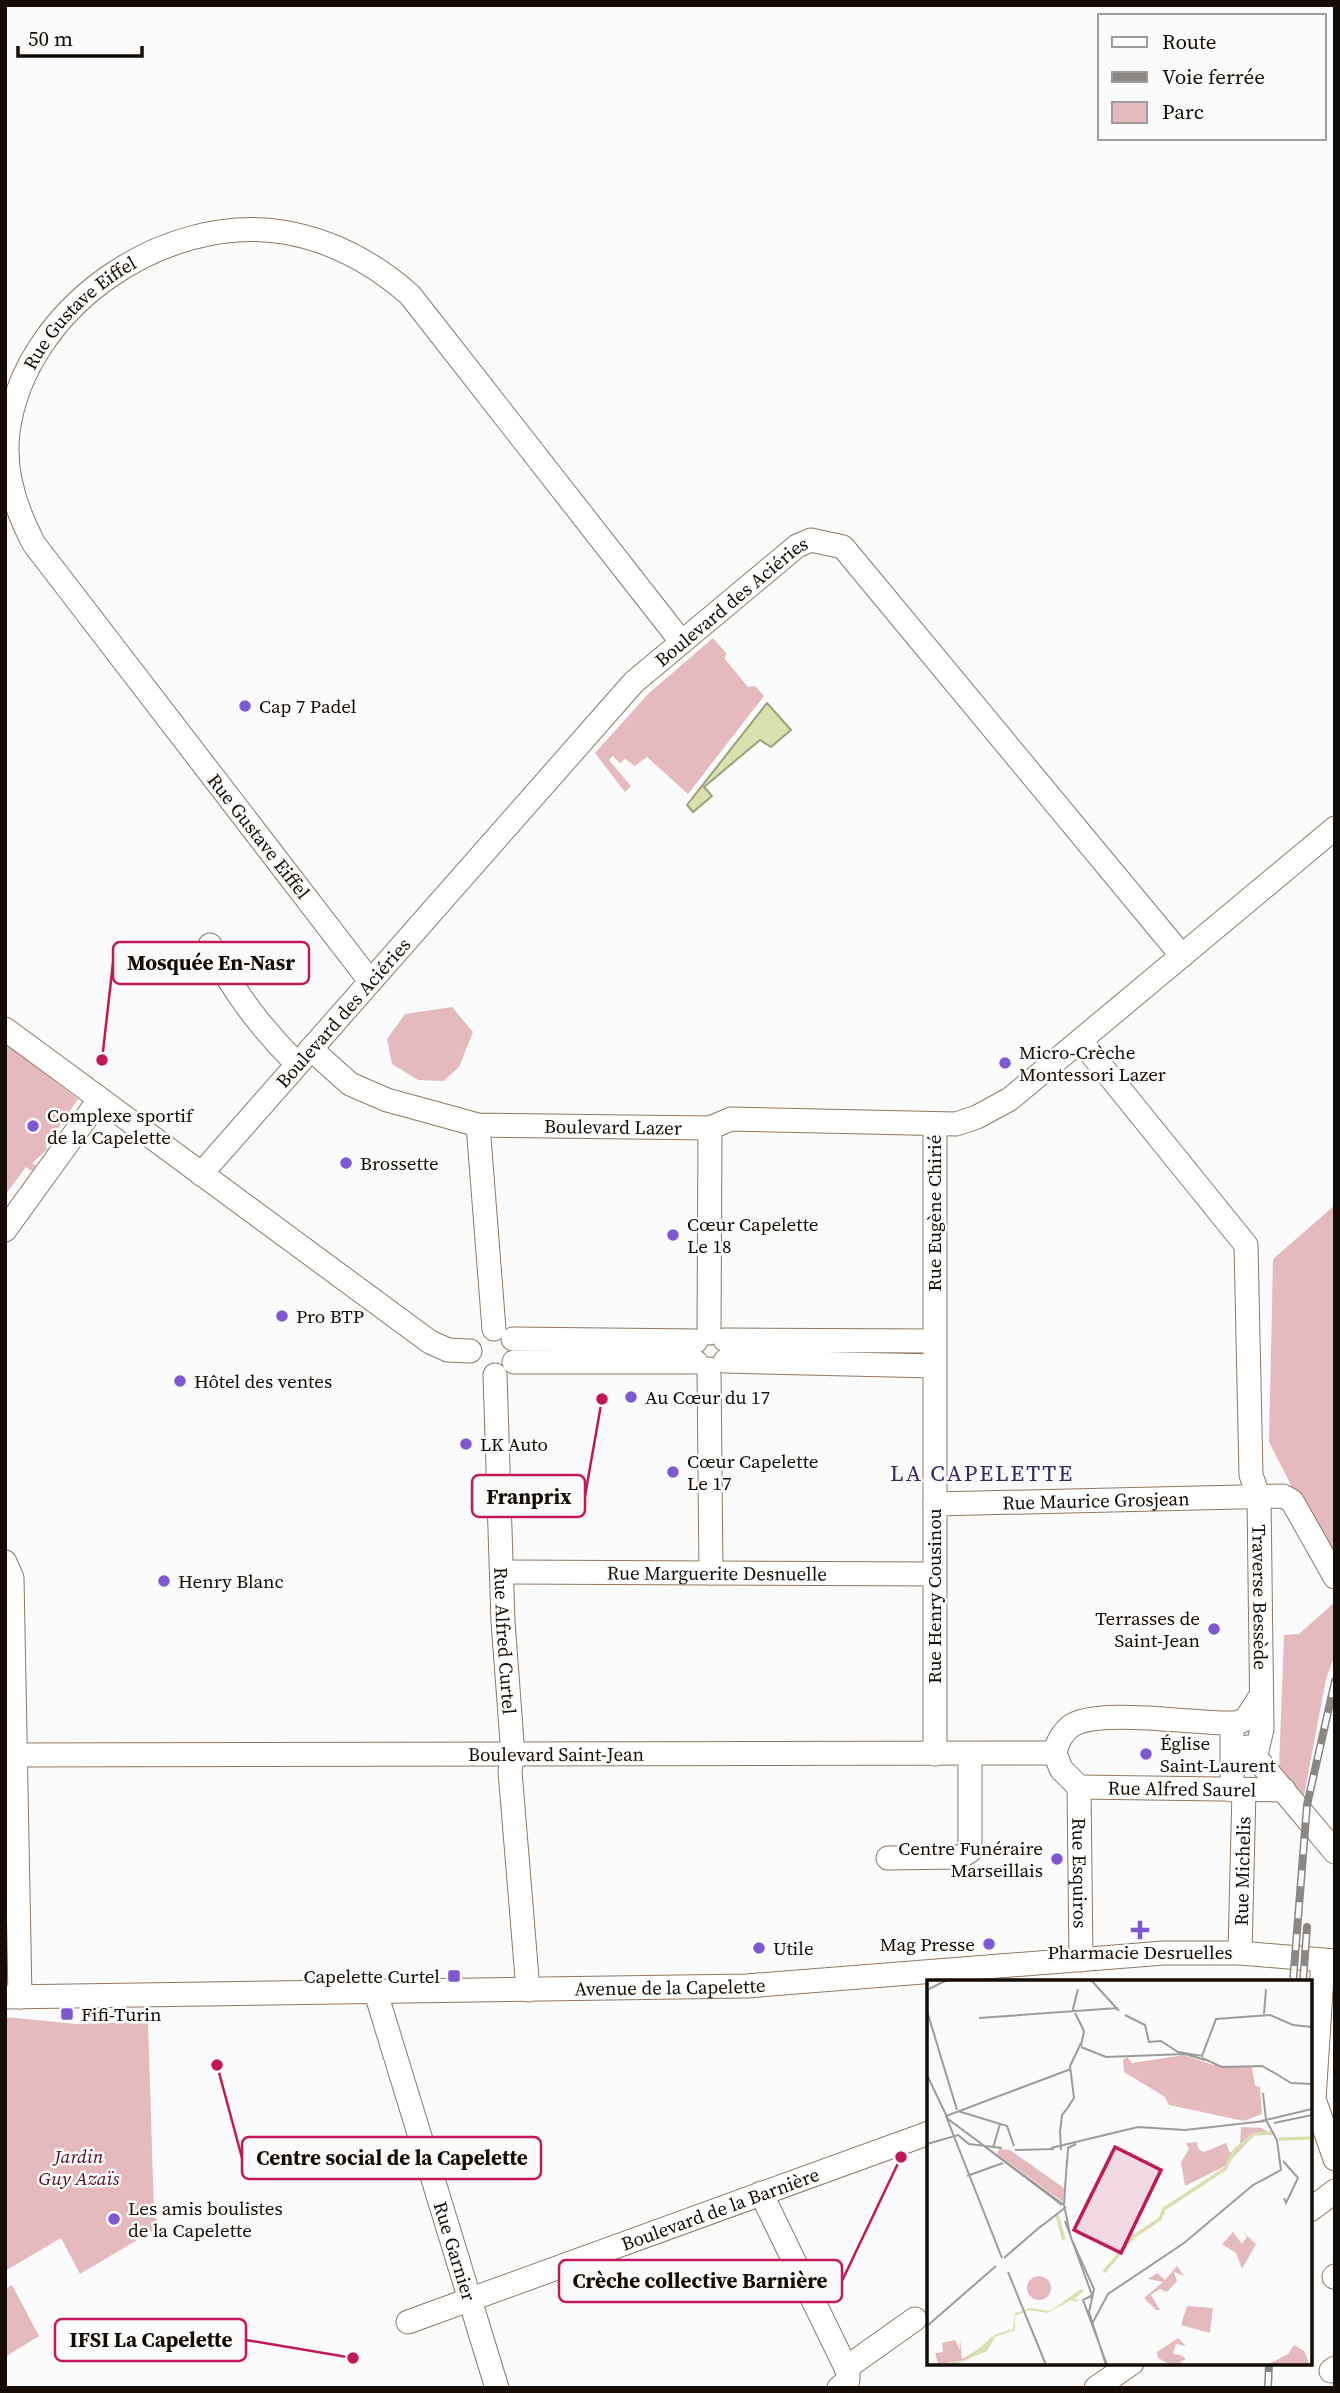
<svg xmlns="http://www.w3.org/2000/svg" width="1340" height="2393" font-family="'Source Serif 4',serif">
	<rect width="100%" height="100%" fill="#fbfbfb"/>
	<g fill="#e5babf">
		<polygon points="713,638 726,653 725,659 748,687 755,686 764,696 688,794 647,757 635,766 625,759 620,763 613,756 609,760 631,786 625,792 595,753 649,693"/>
		<polygon points="452,1007 473,1032 459,1067 443,1081 418,1080 392,1064 387,1039 405,1014"/>
		<polygon points="5,1043 78,1099 45,1147 48,1149 32,1163 36,1166 32,1171 26,1167 5,1195"/>
		<polygon points="1335,1205 1335,1571 1269,1442 1273,1259"/>
		<polygon points="1335,1602 1335,1655 1326,1679 1303,1801 1279,1768 1284,1635 1299,1634"/>
		<polygon points="5,2017 76,2024 148,2021 154,2213 159,2227 80,2274 61,2238 5,2271"/>
		<polygon points="12,2285 39,2336 5,2357 5,2289"/>
	</g>
	<polygon fill="#dae0ae" stroke="#9fa07b" stroke-width="2" points="767,703 791,730 771,747 760,740 704,787 712,796 693,812 687,805"/>
	<g fill="none" stroke-linecap="round" stroke-linejoin="round">
		<defs>
			<g id="minor">
				<path d="M210,945c22,46 51,83 87,119"/>
				<path id="s1" d="M370,981l-336,-437c-18,-34 -31,-73 -26,-112 16,-123 154,-219 275,-200 48,8 91,31 127,63l270,345"/>
				<polyline points="5,1029 430,1342 448,1350 470,1351"/>
				<path id="s2" d="M1081,1041l165,204 5,230 8,23 3,231 -7,30"/>
				<path id="s3" d="M311,1049l39,35 37,16 91,25 232,3 21,-9 225,5 21,-7 33,-18 325,-271"/>
				<polyline points="478,1125 494,1329"/>
				<polyline points="935,1125 935,1754"/>
				<path id="s4" d="M201,1174l433,-492 163,-136 14,-6 32,7 339,409"/>
				<polyline points="5,1230 99,1100"/>
				<polyline points="709,1333 710,1128"/>
				<polyline points="513,1339 696,1341"/>
				<polyline points="725,1340 934,1341"/>
				<polyline points="725,1361 934,1366"/>
				<polyline points="514,1362 696,1362"/>
				<polyline points="709,1369 711,1573"/>
				<path id="s5" d="M495,1375l8,247 10,133 -3,16 18,219"/>
				<path id="s6" d="M935,1504l348,-8 9,5 43,76"/>
				<polyline points="5,1562 12,1578 20,1997"/>
				<path id="s7" d="M502,1572l432,2"/>
				<polyline points="1232,1724 1232,1790"/>
				<polyline points="1247,1747 1335,1852"/>
				<path d="M1055,1753c2,-10 7,-20 16,-27 27,-19 130,-1 166,-3l9,-4 14,-22"/>
				<polyline points="1055,1753 1061,1769 1079,1787"/>
				<path id="s8" d="M15,1755l1040,-2"/>
				<path id="s9" d="M1079,1787l205,3"/>
				<path id="s10" d="M1079,1787l2,173"/>
				<polyline points="888,1858 960,1857 970,1851 970,1754"/>
				<path id="s11" d="M1240,1953l4,-163"/>
				<polyline points="1323,1960 1314,2099 1335,2159"/>
				<path id="s12" d="M376,1993l121,395"/>
				<path id="s13" d="M5,1997l742,-11 417,-33h76l95,8"/>
				<polyline points="761,2193 848,2372 848,2380 839,2388"/>
				<polyline points="1310,2210 1335,2191"/>
				<polyline points="1334,2277 1335,2276"/>
				<path id="s14" d="M408,2322l521,-189"/>
				<polyline points="846,2368 915,2319"/>
				<polyline points="1331,2371 1335,2368"/>
				<polyline points="1096,2388 1132,2363"/>
			</g>
		</defs>
		<use href="#minor" stroke="#8f7864" stroke-width="25"/>
		<use href="#minor" stroke="#fff" stroke-width="23"/>
		<defs>
			<g id="rail">
				<polyline points="1293,1982 1307,1805 1335,1681"/>
				<polyline points="1303,1982 1307,1927"/>
				<polyline points="1268,2388 1269,2363"/>
			</g>
		</defs>
		<use href="#rail" stroke="#8b8784" stroke-width="8"/>
		<use href="#rail" stroke="#fbfbfb" stroke-width="5" stroke-dasharray="16" stroke-linecap="butt"/>
	</g>
	<g fill="#7d58d1" stroke="#fbfbfb" stroke-width="2.5">
		<circle cx="245" cy="706" r="7"/>
		<circle cx="1005" cy="1063" r="7"/>
		<circle cx="33" cy="1126" r="7"/>
		<circle cx="346" cy="1163" r="7"/>
		<circle cx="673" cy="1235" r="7"/>
		<circle cx="282" cy="1316" r="7"/>
		<circle cx="180" cy="1381" r="7"/>
		<circle cx="631" cy="1397" r="7"/>
		<circle cx="466" cy="1444" r="7"/>
		<circle cx="673" cy="1472" r="7"/>
		<circle cx="164" cy="1581" r="7"/>
		<circle cx="1214" cy="1629" r="7"/>
		<circle cx="1146" cy="1754" r="7"/>
		<circle cx="1057" cy="1859" r="7"/>
		<path d="M1136.5 1919.5h7v7h7v7h-7v7h-7v-7h-7v-7h7z"/>
		<circle cx="989" cy="1944" r="7"/>
		<circle cx="759" cy="1948" r="7"/>
		<rect x="447" y="1969" width="14" height="14" rx="3.5"/>
		<rect x="60" y="2007" width="14" height="14" rx="3.5"/>
		<circle cx="114" cy="2219" r="7"/>
	</g>
	<g text-anchor="middle" dominant-baseline="central" stroke-width="5" stroke-linejoin="round" paint-order="stroke">
		<g font-size="19" fill="#140c05" stroke="#fbfbfb">
			<text stroke="none"><textPath href="#s1" startOffset="812">Rue Gustave Eiffel</textPath></text>
			<text stroke="none"><textPath href="#s4" startOffset="782">Boulevard des Aciéries</textPath></text>
			<text transform="translate(259 836) rotate(52)">Rue Gustave Eiffel</text>
			<text stroke="none"><textPath href="#s4" startOffset="215">Boulevard des Aciéries</textPath></text>
			<text stroke="none"><textPath href="#s3" startOffset="322">Boulevard Lazer</textPath></text>
			<text transform="translate(934 1213) rotate(-90)">Rue Eugène Chirié</text>
			<text stroke="none"><textPath href="#s6" startOffset="161">Rue Maurice Grosjean</textPath></text>
			<text stroke="none"><textPath href="#s7" startOffset="215">Rue Marguerite Desnuelle</textPath></text>
			<text transform="translate(934 1596) rotate(-90)">Rue Henry Cousinou</text>
			<text stroke="none"><textPath href="#s2" startOffset="616">Traverse Bessède</textPath></text>
			<text stroke="none"><textPath href="#s5" startOffset="266">Rue Alfred Curtel</textPath></text>
			<text stroke="none"><textPath href="#s8" startOffset="541">Boulevard Saint-Jean</textPath></text>
			<text stroke="none"><textPath href="#s9" startOffset="103">Rue Alfred Saurel</textPath></text>
			<text stroke="none"><textPath href="#s11" startOffset="82">Rue Michelis</textPath></text>
			<text stroke="none"><textPath href="#s10" startOffset="86">Rue Esquiros</textPath></text>
			<text stroke="none"><textPath href="#s13" startOffset="665">Avenue de la Capelette</textPath></text>
			<text stroke="none"><textPath href="#s14" startOffset="332">Boulevard de la Barnière</textPath></text>
			<text stroke="none"><textPath href="#s12" startOffset="270">Rue Garnier</textPath></text>
		</g>
		<g font-size="19" fill="#140c05" stroke="#fbfbfb" text-anchor="start">
			<text x="259" y="706">Cap 7 Padel</text>
			<text x="1019" y="1052">Micro-Crèche<tspan x="1019" dy="22">Montessori Lazer</tspan></text>
			<text x="47" y="1115">Complexe sportif<tspan x="47" dy="22">de la Capelette</tspan></text>
			<text x="360" y="1163">Brossette</text>
			<text x="687" y="1224">Cœur Capelette<tspan x="687" dy="22">Le 18</tspan></text>
			<text x="296" y="1316">Pro BTP</text>
			<text x="194" y="1381">Hôtel des ventes</text>
			<text x="645" y="1397">Au Cœur du 17</text>
			<text x="480" y="1444">LK Auto</text>
			<text x="687" y="1461">Cœur Capelette<tspan x="687" dy="22">Le 17</tspan></text>
			<text x="178" y="1581">Henry Blanc</text>
			<text x="1200" y="1618" text-anchor="end">Terrasses de<tspan x="1200" dy="22">Saint-Jean</tspan></text>
			<text x="1160" y="1743">Église<tspan x="1160" dy="22">Saint-Laurent</tspan></text>
			<text x="1043" y="1848" text-anchor="end">Centre Funéraire<tspan x="1043" dy="22">Marseillais</tspan></text>
			<text x="975" y="1944" text-anchor="end">Mag Presse</text>
			<text x="773" y="1948">Utile</text>
			<text x="1140" y="1952" text-anchor="middle">Pharmacie Desruelles</text>
			<text x="440" y="1976" text-anchor="end">Capelette Curtel</text>
			<text x="81" y="2014">Fifi-Turin</text>
			<text x="128" y="2208">Les amis boulistes<tspan x="128" dy="22">de la Capelette</tspan></text>
		</g>
		<g font-size="19" font-style="italic" fill="#521021" stroke="#fbfbfb">
			<text x="79" y="2156">Jardin<tspan x="79" dy="22">Guy Azaïs</tspan></text>
		</g>
		<g font-size="23" letter-spacing="2" fill="#3a2964" stroke="#fbfbfb">
			<text x="982" y="1473">LA CAPELETTE</text>
		</g>
	</g>
	<g transform="translate(927 1980)">
		<rect width="385" height="385" fill="#fbfbfb"/>
		<path d="M257,75l29,10 39,2 3,19 5,1 2,27 -18,7 -75,-16 -4,-8 -41,-25 -1,-12 4,-3 5,6zM314,147l21,1 11,7 -17,-2 -31,33 -40,20 -4,-24 8,-13 -3,-6 11,-1 1,7 6,3 22,-9 4,10 10,-9zM72,169l11,1 54,38 -1,14 -66,-48zM314,250l15,14 -14,25 -6,-16 -14,-9 11,-12 9,12 5,-7zM250,286l7,10 -10,-4 3,9 -10,11 -7,-3 -9,6 9,15h-4l-12,-12 19,-16 -15,-3 9,-6 8,7zM100 308a12 12 0 1 1 24 0a12 12 0 1 1-24 0ZM260,326l26,2 -3,25 -29,-8zM66,354l-7,12 -21,14 -32,5 5,-2 -3,-10 8,-1 -1,-9 13,-3 5,10v-11l2,20 22,-13zM251,358l8,8 -10,-2 -3,10 8,1 5,4 -6,3 7,3h-16l-13,-7 -1,-6zM367,365l10,6 6,14h-43l21,-11z" fill="#e5babf"/>
		<path d="M154,309l3,2 -10,8 6,1 -5,2 -4,-2 -23,13 -19,-3 -14,6v14l-20,7 -8,14 -32,14h-20l30,-5 31,-26 17,-5 2,-16 15,-5 20,3z" fill="#dae0ae"/>
		<path fill="none" stroke="#dae0ae" stroke-width="3.5" d="M352,159l33,-1M130,235l7,25M177,292l29,-35 27,-18 4,-10 61,-40 10,-19 19,-16 19,-1"/>
		<path fill="none" stroke="#9f9b99" stroke-width="2" d="M164,0l28,31M151,9l-5,20 11,22 -3,15M0,10l20,-10M0,31l30,99M337,34l2,-25M198,35l20,10 4,17 12,-1 17,11 24,4 14,-37 54,-4 23,10 19,2M52,38l139,-10M154,67l25,10 79,-3 20,6M275,78l20,9 40,-1 18,10M0,95l21,44 116,86 7,33 23,51 -5,23 17,53M351,95l13,8 21,1M141,127l6,-9 -4,-32 11,-23M31,131l49,15 7,20M334,141l5,-1 -3,-27M347,143l38,-8M133,149l1,21M133,152l2,-17 8,-10M0,164l31,-9 11,9 33,4M57,166l78,59M66,168l7,-24M124,168l87,-21 47,3 80,-9M88,170l39,-1M356,181l15,17 -12,25 -2,-5M140,184l1,-16 8,-4M40,196l36,-13M137,224l3,-44M138,241l27,74M112,248l27,-21M75,278l-56,-142 125,-47M77,278l37,-32M81,292l38,93M166,315l-10,5 24,65M166,342l15,-28 76,-51 69,-58 28,-15 -4,-30 -11,-20 46,-11M0,346l69,-60"/>
		<path fill="#c2185b" fill-opacity="0.15" stroke="#c2185b" stroke-width="3.5" d="M188,167l46,23 -40,83 -47,-23z"/>
		<rect width="385" height="385" fill="none" stroke="#140c05" stroke-width="3.5"/>
	</g>
	<path fill="none" stroke="#c2185b" stroke-width="2.5" d="M102 1060L113 963M602 1399L585 1496M217 2065L242 2158M901 2157L842 2281M353 2358L246 2340"/>
	<g fill="#c2185b" stroke="#fbfbfb" stroke-width="2.5">
		<circle cx="102" cy="1060" r="7"/>
		<circle cx="602" cy="1399" r="7"/>
		<circle cx="217" cy="2065" r="7"/>
		<circle cx="901" cy="2157" r="7"/>
		<circle cx="353" cy="2358" r="7"/>
	</g>
	<g fill="#fbfbfb" stroke="#c2185b" stroke-width="2.5">
		<rect x="113" y="942" width="196" height="42" rx="7"/>
		<rect x="472" y="1475" width="113" height="42" rx="7"/>
		<rect x="242" y="2137" width="299" height="42" rx="7"/>
		<rect x="559" y="2260" width="283" height="42" rx="7"/>
		<rect x="55" y="2319" width="191" height="42" rx="7"/>
	</g>
	<g font-size="21" text-anchor="middle" font-weight="bold" fill="#140c05">
		<text x="211" y="970">Mosquée En-Nasr</text>
		<text x="529" y="1504">Franprix</text>
		<text x="392" y="2165">Centre social de la Capelette</text>
		<text x="700" y="2288">Crèche collective Barnière</text>
		<text x="151" y="2347">IFSI La Capelette</text>
	</g>
	<rect width="1340" height="2393" fill="none" stroke="#140c05" stroke-width="14"/>
	<rect x="1098" y="14" width="228" height="126" fill="#fbfbfb" stroke="#9f9b99" stroke-width="2"/>
	<rect x="1112" y="37" width="35" height="10" fill="#ffffff" stroke="#9f9b99" stroke-width="2"/>
	<text x="1162" y="49" font-size="21" fill="#140c05">Route</text>
	<rect x="1112" y="72" width="35" height="10" fill="#8b8784" stroke="#9f9b99" stroke-width="2"/>
	<text x="1162" y="84" font-size="21" fill="#140c05">Voie ferrée</text>
	<rect x="1112" y="102" width="35" height="21" fill="#e5babf" stroke="#9f9b99" stroke-width="2"/>
	<text x="1162" y="119" font-size="21" fill="#140c05">Parc</text>
	<path d="M18 46v10h124v-10" fill="none" stroke="#140c05" stroke-width="3.5"/>
	<text x="28" y="46" font-size="21" fill="#140c05" stroke="#fbfbfb" stroke-width="5" paint-order="stroke">50 m</text>
</svg>
